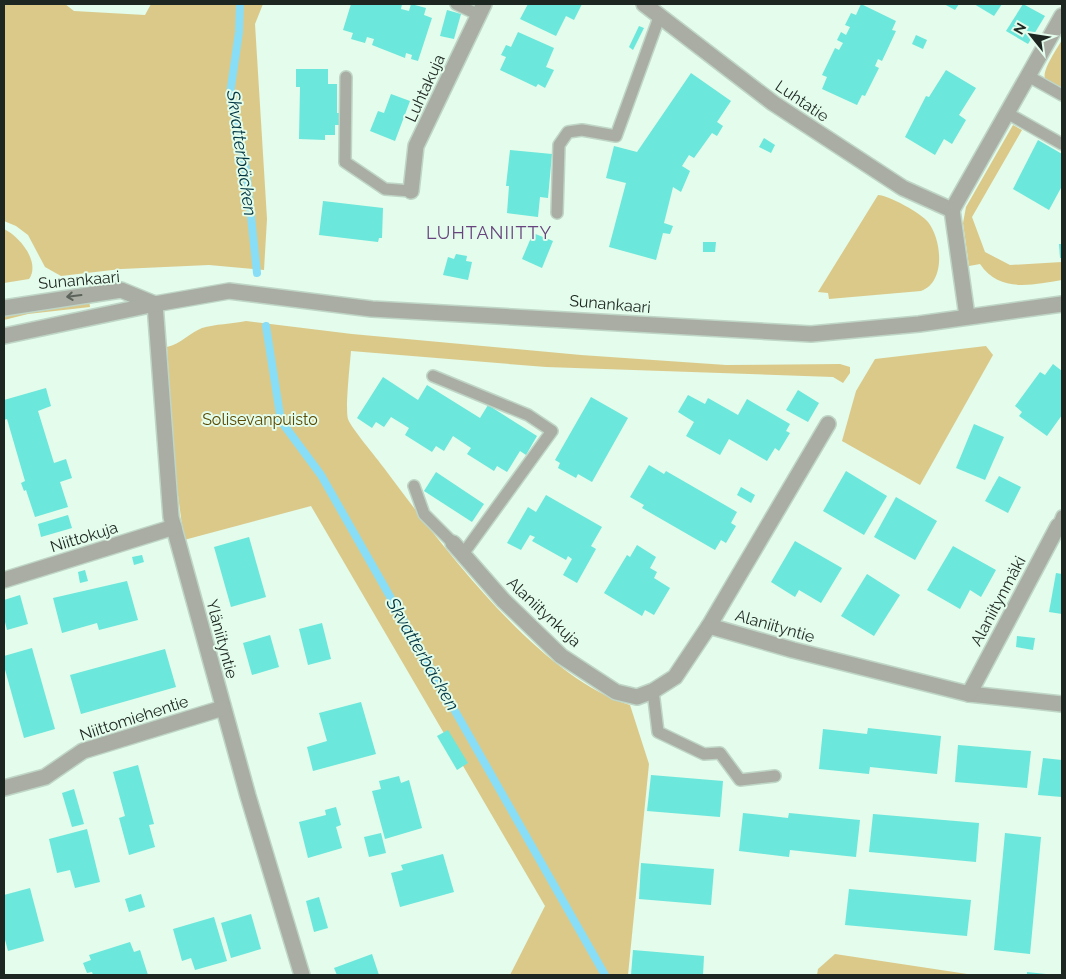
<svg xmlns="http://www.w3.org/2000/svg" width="1066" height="979" font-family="Raleway,sans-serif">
	<rect width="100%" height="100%" fill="#e3fceb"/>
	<g fill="#dbc98a">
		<polygon points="4,4 65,4 74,11 145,15 151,4 263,4 255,24 267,219 264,270 209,265 121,269 61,276 45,267 28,235 16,226 4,221"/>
		<path d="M1062,40v49c-5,-3 -15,-6 -17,-11 -3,-8 13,-31 17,-38z"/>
		<path d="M1013,125l9,5 -50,87 13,35 25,13 52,-3v18c-31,5 -62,13 -82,-16l-11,2 -6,-43 3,-16z"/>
		<path d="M878,195c10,0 43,18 50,27 14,18 18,60 -7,69l-92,8 -1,-6 -10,-1z"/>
		<path d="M4,229c15,7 37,33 25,50l-25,4z"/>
		<polygon points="89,300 90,307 28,314 4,320 4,312"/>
		<path d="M246,321l106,13 229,21 145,10 114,-1 10,3v6l-7,10 -10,-6 -287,-10 -195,-16c-1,13 -6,58 -3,68 3,9 29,39 36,49 56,75 155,210 246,237l19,59 -21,211h-118l35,-69 -234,-400 -127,34 -9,-67 -8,-126c14,-3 22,-14 35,-19 13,-4 30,-4 44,-7z"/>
		<polygon points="986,346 993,355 920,485 842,441 856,391 875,359"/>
		<polygon points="835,954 974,975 817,975 818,969"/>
	</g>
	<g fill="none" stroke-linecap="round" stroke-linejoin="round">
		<g stroke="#88def6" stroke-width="8">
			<polyline points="240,4 239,32 230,94 246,169 257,273"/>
			<polyline points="266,326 281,421 321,475 605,975"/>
		</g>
	</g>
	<g fill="#6be7db">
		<polygon points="351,4 402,4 401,9 409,11 411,4 426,8 424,15 432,18 418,61 411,59 412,55 406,53 405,58 372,45 374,39 367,37 365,43 351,39 353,33 343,30"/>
		<polygon points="528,4 582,4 574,20 566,16 556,36 520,19"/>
		<polygon points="861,4 896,21 892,30 896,31 882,61 878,59 875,66 879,68 865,96 862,95 857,105 822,89 827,77 822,75 835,48 839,50 843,43 837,40 841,32 846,35 850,27 845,25 851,13 856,15"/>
		<polygon points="944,4 959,4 955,10"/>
		<polygon points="974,4 1002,4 994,16"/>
		<polygon points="1023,4 1045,16 1028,44 1006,31"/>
		<polygon points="447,10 461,14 454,39 440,36"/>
		<polygon points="639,26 644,28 633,50 629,47"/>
		<polygon points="518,32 554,48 546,67 554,70 545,88 538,84 536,87 500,70 506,57 501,55 506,45 511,47"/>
		<polygon points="916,35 927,40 923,49 912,44"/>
		<polygon points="296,69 328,69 328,84 337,84 337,113 339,113 340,125 335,125 335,135 325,135 325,140 299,139 300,87 296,87"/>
		<polygon points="946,70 976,88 959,115 966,120 952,144 944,139 935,155 905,137 926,96 929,97"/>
		<polygon points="691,73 731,101 717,122 723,126 717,136 712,133 694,158 689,155 682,166 690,171 681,192 673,187 664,223 673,226 670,234 663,233 656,260 609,247 626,183 606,178 614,146 637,152"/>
		<polygon points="391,94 410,101 395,141 370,131 378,111 384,113"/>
		<polygon points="764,138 775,145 771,153 759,147"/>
		<polygon points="1038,140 1062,154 1062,186 1049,210 1013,189"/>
		<polygon points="510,150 552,154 548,198 540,197 538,217 507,213 509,186 506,186"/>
		<polygon points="323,201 383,208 382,238 379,238 378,242 319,235"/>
		<polygon points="533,233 553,241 542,268 522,259"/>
		<polygon points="703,242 716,242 715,252 703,252"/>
		<polygon points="1059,244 1062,244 1062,258 1060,258"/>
		<polygon points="456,254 467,256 466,261 472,262 468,280 443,275 448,257 454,259"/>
		<polygon points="1053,364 1062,371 1062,415 1047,436 1019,416 1022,412 1015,406 1040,372 1045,375"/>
		<polygon points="383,377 418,400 427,385 480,418 488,405 537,436 526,455 520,451 507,472 497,466 494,471 467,454 471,448 453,436 444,451 436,446 432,452 405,435 409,428 391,417 384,427 376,422 372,428 357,418"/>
		<polygon points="46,388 51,406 38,411 54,463 66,459 72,478 60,482 68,507 35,517 26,490 24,491 21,483 25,481 7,419 4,420 4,400"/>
		<polygon points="798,390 819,403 808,422 786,410"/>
		<polygon points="688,395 705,404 708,398 738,415 747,399 790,424 786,431 790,433 779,451 775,448 767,461 729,439 720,455 686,436 694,422 678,412"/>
		<polygon points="591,397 628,418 592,482 578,474 576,478 558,468 560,463 555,460"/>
		<polygon points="974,424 1004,437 985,480 956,468"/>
		<polygon points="649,465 664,474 666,471 737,512 731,523 736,526 726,543 721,540 715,550 642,508 644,505 630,497"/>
		<polygon points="846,471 887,496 864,535 823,511"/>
		<polygon points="436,472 484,504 472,522 424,491"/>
		<polygon points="999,476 1021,487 1008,513 985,501"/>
		<polygon points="741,487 755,495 751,503 737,495"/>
		<polygon points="546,495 602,527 591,546 596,549 577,583 563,575 572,559 568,556 566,560 532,541 535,537 530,535 521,550 507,543 528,507 536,512"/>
		<polygon points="896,497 937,521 915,560 874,537"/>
		<polygon points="68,515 72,528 41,537 38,524"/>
		<polygon points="249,537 266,597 231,607 214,547"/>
		<polygon points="795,541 842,568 821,603 799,590 795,597 771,582"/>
		<polygon points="637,545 656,557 650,568 657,572 654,578 670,588 654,615 645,610 642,616 604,593 627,555 630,557"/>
		<polygon points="953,546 996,570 981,597 970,590 960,609 927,590"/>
		<polygon points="142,555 144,562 134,565 132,557"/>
		<polygon points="85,570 88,581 80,583 78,572"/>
		<polygon points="1056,573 1062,574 1062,614 1049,612"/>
		<polygon points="867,574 900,595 874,636 841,616"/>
		<polygon points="127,581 138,620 99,630 97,623 62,633 53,598"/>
		<polygon points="20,595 28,624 7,630 4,618 4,600"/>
		<polygon points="322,623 331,659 308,665 299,629"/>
		<polygon points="270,635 279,667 252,675 243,643"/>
		<polygon points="1017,636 1035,638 1033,650 1016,647"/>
		<polygon points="32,648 55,729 24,738 4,666 4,656"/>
		<polygon points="165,649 176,687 81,714 70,675"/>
		<polygon points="361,702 376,754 313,771 307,747 327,741 319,713"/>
		<polygon points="868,728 941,736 937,774 870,767 869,774 819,769 823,729 867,734"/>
		<polygon points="448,730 468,763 457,770 437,736"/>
		<polygon points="958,745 1031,751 1027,788 955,782"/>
		<polygon points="1043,758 1062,760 1062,797 1038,795"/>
		<polygon points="138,765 154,824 149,825 155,847 129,855 119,818 125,816 113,772"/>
		<polygon points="651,775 723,781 720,817 647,811"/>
		<polygon points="399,776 401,783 409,780 422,828 385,839 372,791 381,789 379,781"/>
		<polygon points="74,789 84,824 72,827 62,793"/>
		<polygon points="336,807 341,825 336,827 342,848 308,858 299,822 326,815 325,810"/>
		<polygon points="743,813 788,818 789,813 860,820 856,857 790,850 789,857 739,851"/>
		<polygon points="873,814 979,823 976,862 869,852"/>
		<polygon points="87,829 100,882 75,888 70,870 57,873 49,839"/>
		<polygon points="381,833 386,853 369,857 364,837"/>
		<polygon points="1005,833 1041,837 1030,954 994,950"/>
		<polygon points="443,854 454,892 400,907 391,873 403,870 401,865"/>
		<polygon points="641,863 714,869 711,905 639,899"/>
		<polygon points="30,888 44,941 8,951 4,936 4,895"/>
		<polygon points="849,889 971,900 967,936 845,925"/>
		<polygon points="141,894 145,907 129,912 125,899"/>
		<polygon points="319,897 328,928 314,932 306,901"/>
		<polygon points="251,914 261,949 231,958 221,923"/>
		<polygon points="214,917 227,961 195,970 191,958 182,961 173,929"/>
		<polygon points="130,942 134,952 140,950 148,975 93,975 92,972 87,973 83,963 91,960 89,955"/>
		<polygon points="633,950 704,956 703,975 631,975"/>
		<polygon points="372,954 379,975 337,975 334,968"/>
		<polygon points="1027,972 1046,974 1046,975 1027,975"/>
	</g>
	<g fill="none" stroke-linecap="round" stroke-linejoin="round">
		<defs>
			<g id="service">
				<polyline points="456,4 479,15"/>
				<polyline points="1028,76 1062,95"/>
				<polyline points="346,77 345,162 385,189 411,191"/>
				<polyline points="1007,113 1062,144"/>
				<polyline points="557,213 559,145 568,132 582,130 616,136 660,15"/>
				<polyline points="433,376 528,415 552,431 463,554"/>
				<polyline points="414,486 424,514 453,543"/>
				<polyline points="1058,526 1062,516"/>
				<polyline points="653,691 658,732 704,754 720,753 740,780 775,776"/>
			</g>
			<g id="minor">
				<polyline points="644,4 773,103 903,188 952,210 1062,16"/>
				<polyline points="411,191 416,146 484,4"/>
				<polyline points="952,210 967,316"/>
				<polyline points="155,304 171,517 248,796 302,975"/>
				<polyline points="453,543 503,600 561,656 616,692 637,697 653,691 675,677 709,626 828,424"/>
				<polyline points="4,580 174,527"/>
				<polyline points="709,626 793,650 969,694 1062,704"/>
				<polyline points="969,694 1058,526"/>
				<polyline points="4,788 45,777 83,751 223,708"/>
			</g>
			<g id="tertiary">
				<polyline points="4,308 121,290 155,304"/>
				<polyline points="4,336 155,304 229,291 372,309 811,334 919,324 1062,304"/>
			</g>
		</defs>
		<use href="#service" stroke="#bfd5c6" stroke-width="14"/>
		<use href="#minor" stroke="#bfd5c6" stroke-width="18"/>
		<use href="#tertiary" stroke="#bfd5c6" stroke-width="18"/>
		<use href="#service" stroke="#a9ada3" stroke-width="11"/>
		<use href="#minor" stroke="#a9ada3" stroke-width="15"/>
		<use href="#tertiary" stroke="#a9ada3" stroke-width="15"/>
	</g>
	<defs><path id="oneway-shaft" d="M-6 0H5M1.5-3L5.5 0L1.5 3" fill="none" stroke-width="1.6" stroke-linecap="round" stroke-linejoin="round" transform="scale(1.25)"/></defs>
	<use stroke="#5c635b" href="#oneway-shaft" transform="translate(74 296) rotate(173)"/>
	<g text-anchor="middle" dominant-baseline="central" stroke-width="4" stroke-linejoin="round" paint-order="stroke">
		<g font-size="16" fill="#1d2620" stroke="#e3fceb">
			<text transform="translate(425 88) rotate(-65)">Luhtakuja</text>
			<text transform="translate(802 101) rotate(34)">Luhtatie</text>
			<text transform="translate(79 280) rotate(-5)">Sunankaari</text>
			<text transform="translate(610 304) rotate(5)">Sunankaari</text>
			<text transform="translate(84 537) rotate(-17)">Niittokuja</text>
			<text transform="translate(998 601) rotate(-62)">Alaniitynmäki</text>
			<text transform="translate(544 612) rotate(43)">Alaniitynkuja</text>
			<text transform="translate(775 626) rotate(16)">Alaniityntie</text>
			<text transform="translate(222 639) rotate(75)">Yläniityntie</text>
			<text transform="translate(134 718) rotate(-18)">Niittomiehentie</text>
		</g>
		<g font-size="16" fill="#5b4900" stroke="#e3fceb">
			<text x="260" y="419">Solisevanpuisto</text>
		</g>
		<g font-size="18" font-style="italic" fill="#003643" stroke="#e3fceb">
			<text transform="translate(242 153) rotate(82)">Skvatterbäcken</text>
			<text transform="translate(423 654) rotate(60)">Skvatterbäcken</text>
		</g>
		<g font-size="18" letter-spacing="1" fill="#68447e" stroke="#e3fceb">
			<text x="489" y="232">LUHTANIITTY</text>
		</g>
	</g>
	<rect width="1066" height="979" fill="none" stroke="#1d2620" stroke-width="10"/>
	<g transform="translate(1031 35) rotate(300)" stroke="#e3fceb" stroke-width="4" paint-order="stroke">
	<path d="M0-4L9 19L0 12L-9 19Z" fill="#1d2620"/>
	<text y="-8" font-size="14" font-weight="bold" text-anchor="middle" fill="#1d2620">N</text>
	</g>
</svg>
